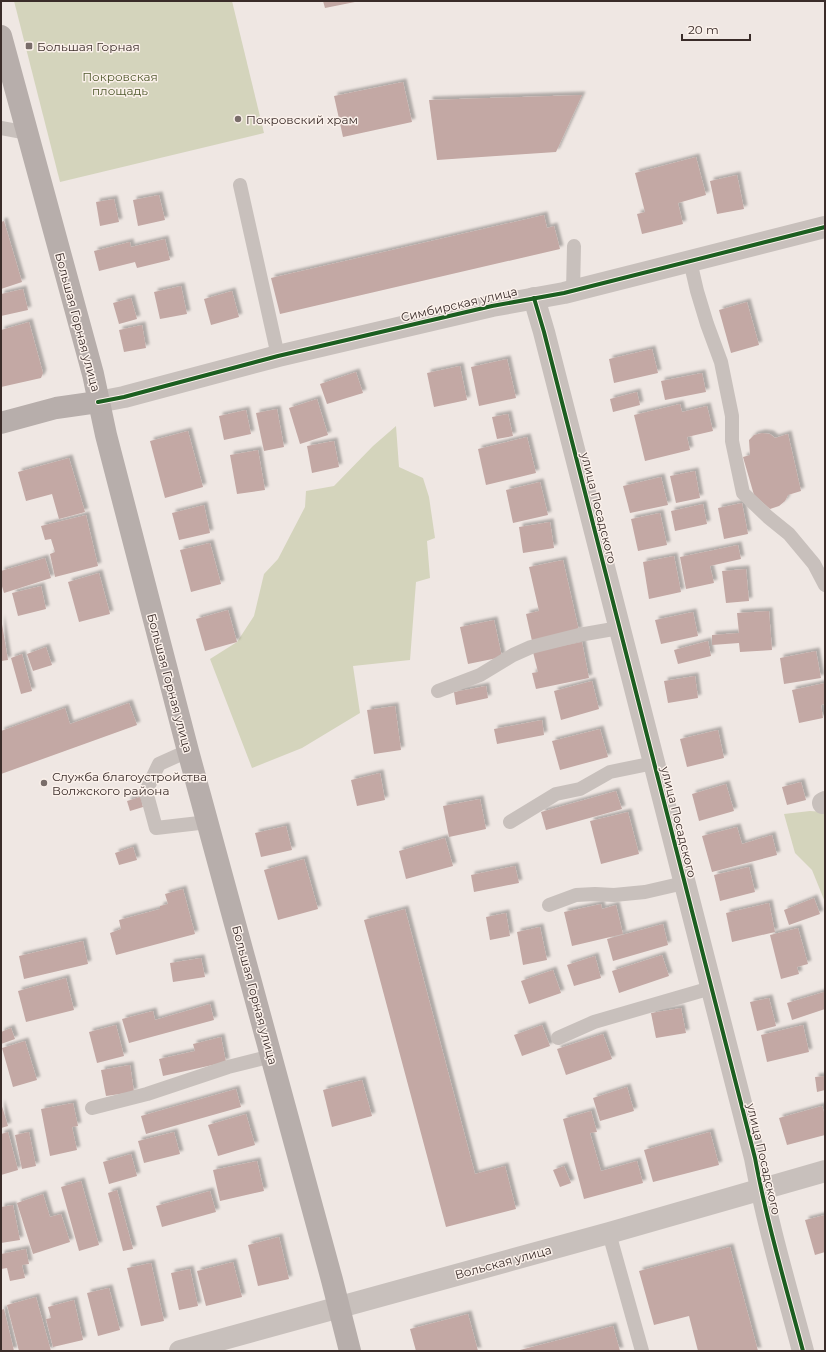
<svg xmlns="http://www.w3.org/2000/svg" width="826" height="1352" font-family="Montserrat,sans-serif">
	<defs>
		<filter id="shadow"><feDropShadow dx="3.5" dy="-3.5" stdDeviation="1" flood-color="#0004"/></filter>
	</defs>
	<rect width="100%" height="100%" fill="#efe7e3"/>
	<g fill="#d4d4bc">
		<polygon points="14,1 232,1 264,133 60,182"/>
		<polygon points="396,426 399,467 423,478 429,497 435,538 427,541 430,578 416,582 410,660 353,666 360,713 302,748 252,768 210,659 237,642 254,616 264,574 278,559 305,507 306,491 334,486 373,446"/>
		<polygon points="810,811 825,812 825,902 812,870 795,853 784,814"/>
	</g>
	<g fill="#c3a8a4" filter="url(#shadow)">
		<polygon points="323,1 355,1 355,2 325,8"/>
		<polygon points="403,82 412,122 343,137 334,96"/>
		<polygon points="582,95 556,152 437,160 429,100"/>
		<polygon points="696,157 706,195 678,203 683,224 642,234 637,214 645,212 635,173"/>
		<polygon points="737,175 744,209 717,214 710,181"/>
		<polygon points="159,195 165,220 138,226 133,200"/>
		<polygon points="114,199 119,222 100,226 96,202"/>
		<polygon points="544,215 547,228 554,226 560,249 280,314 271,278"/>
		<polygon points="4,221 22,282 1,289 1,222"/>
		<polygon points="165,239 170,260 137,268 135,262 99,271 94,251 130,242 131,247"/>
		<polygon points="181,286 187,314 160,319 154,292"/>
		<polygon points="23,289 28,310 1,316 1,294"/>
		<polygon points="232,291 239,317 211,325 204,299"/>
		<polygon points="131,298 137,319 119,324 113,303"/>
		<polygon points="747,302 759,345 731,353 719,310"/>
		<polygon points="29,322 43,373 41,378 1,387 1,330"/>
		<polygon points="142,325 146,348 124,352 119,330"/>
		<polygon points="652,349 658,373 614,383 609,359"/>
		<polygon points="507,359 516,398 479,406 471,367"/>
		<polygon points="460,366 467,400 434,407 427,373"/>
		<polygon points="356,372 363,393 327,404 320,384"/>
		<polygon points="702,373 706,392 665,400 661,381"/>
		<polygon points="637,392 640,405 613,412 610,399"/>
		<polygon points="317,399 328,435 300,444 289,408"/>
		<polygon points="680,404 682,412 707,406 713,431 687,437 690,450 645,461 634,415"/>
		<polygon points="277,409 284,447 264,451 256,413"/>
		<polygon points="246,410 251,434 224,440 219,416"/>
		<polygon points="508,414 513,436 497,439 492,417"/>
		<polygon points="188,431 203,487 165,498 150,441"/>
		<polygon points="762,433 770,434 775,438 788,434 801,491 788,495 785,501 779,506 770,509 754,495 743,457 750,455 749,440 754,435"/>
		<polygon points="527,437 536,473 486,485 478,449"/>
		<polygon points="334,441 339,467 312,473 307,446"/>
		<polygon points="258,450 265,490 237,494 230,455"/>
		<polygon points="69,458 85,512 59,519 52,494 26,501 18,472"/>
		<polygon points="695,471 700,498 676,503 670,476"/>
		<polygon points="661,477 668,505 630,513 623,486"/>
		<polygon points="540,482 548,515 513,523 506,490"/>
		<polygon points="742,503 748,534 724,539 718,508"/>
		<polygon points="703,504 707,524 675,531 671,511"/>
		<polygon points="204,505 210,533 179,540 172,513"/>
		<polygon points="660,513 667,545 638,551 631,519"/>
		<polygon points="86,515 98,566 55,577 50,554 55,552 51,539 45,540 41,526"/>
		<polygon points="550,522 554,548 523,553 519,527"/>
		<polygon points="210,543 221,584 191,592 180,550"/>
		<polygon points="738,545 741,559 710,566 714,583 686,589 680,557"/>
		<polygon points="674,556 681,592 649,599 643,562"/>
		<polygon points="45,558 51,578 4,593 1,583 1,571"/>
		<polygon points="563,560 579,631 532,641 526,614 539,611 529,567"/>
		<polygon points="746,569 749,601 726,603 722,571"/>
		<polygon points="99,573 110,614 79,622 68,582"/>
		<polygon points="41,586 46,609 18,616 12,593"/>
		<polygon points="228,610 237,642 205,651 196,619"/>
		<polygon points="769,611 772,650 740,652 739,643 712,645 712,635 739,633 737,613"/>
		<polygon points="693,612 698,636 661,644 655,620"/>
		<polygon points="1,618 8,660 1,661"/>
		<polygon points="494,620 502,657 468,664 460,627"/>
		<polygon points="708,641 711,656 678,664 674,650"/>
		<polygon points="582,642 589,678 536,689 532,673 538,672 533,652"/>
		<polygon points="46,647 52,665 33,671 27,654"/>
		<polygon points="816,651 821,678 784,684 780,658"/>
		<polygon points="22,654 32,691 21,694 11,658"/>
		<polygon points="695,676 698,698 668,703 664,681"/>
		<polygon points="592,681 599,709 561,720 554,691"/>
		<polygon points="825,683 825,704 821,705 823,718 799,723 792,690"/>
		<polygon points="486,686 488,698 456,705 454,692"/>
		<polygon points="129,703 137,725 1,774 1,731 65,708 70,724"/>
		<polygon points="395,706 401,750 374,754 367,710"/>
		<polygon points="542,720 544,735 497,744 494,729"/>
		<polygon points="600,729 608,757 560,770 552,741"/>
		<polygon points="718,730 724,758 687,767 680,739"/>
		<polygon points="380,773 385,800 357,806 351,780"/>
		<polygon points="801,782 806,800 787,805 782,787"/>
		<polygon points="726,784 734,811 699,821 692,794"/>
		<polygon points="616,791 622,809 546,830 541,812"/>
		<polygon points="140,797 143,807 130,811 127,801"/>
		<polygon points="480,799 486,829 449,837 443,806"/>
		<polygon points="628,812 639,854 601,864 590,821"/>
		<polygon points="286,826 292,850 261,857 255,833"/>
		<polygon points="737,827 742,844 772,835 777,855 712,872 702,836"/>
		<polygon points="445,838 453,866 406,879 399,851"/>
		<polygon points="133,847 137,860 119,865 115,853"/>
		<polygon points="304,859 318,909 278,920 264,870"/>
		<polygon points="515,866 519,883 474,892 471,875"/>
		<polygon points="749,867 755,892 720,901 714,875"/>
		<polygon points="183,889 195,934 116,955 110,933 121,929 119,920 160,909 160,906 168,904 165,894"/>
		<polygon points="814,898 820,914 789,925 784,910"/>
		<polygon points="769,903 775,932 732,942 726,913"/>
		<polygon points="601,904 602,909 616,905 623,934 572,946 564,912"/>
		<polygon points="405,909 475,1174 505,1166 516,1209 446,1227 364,920"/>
		<polygon points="506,913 510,936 490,940 486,917"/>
		<polygon points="663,924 668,945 613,961 607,939"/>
		<polygon points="540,927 547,960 523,965 517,932"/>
		<polygon points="798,928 808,964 797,967 799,974 781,979 770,935"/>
		<polygon points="83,941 88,964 24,979 19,956"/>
		<polygon points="662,955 669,976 619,993 612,971"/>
		<polygon points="595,956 601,978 574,986 567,965"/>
		<polygon points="201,958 205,977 173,982 170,963"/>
		<polygon points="553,970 561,993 529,1004 521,981"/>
		<polygon points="66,978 74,1010 26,1022 18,991"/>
		<polygon points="824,992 825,1009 792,1020 787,1003"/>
		<polygon points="769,998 776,1026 757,1031 750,1002"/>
		<polygon points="210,1004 214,1020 129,1043 122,1019 153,1011 155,1020"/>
		<polygon points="681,1008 686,1033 656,1038 651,1013"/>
		<polygon points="116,1025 124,1056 97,1063 89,1032"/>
		<polygon points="542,1025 550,1046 522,1056 514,1035"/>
		<polygon points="803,1025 809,1052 767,1062 761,1035"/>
		<polygon points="11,1028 15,1039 1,1044 1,1032"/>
		<polygon points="603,1034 612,1059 566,1075 557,1049"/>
		<polygon points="221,1037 226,1062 163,1076 159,1059 195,1051 193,1044"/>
		<polygon points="25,1041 37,1080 13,1087 2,1048"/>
		<polygon points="130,1065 134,1092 106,1096 101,1070"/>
		<polygon points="825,1076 825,1090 817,1092 815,1077"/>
		<polygon points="362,1080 372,1116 332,1127 323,1090"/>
		<polygon points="627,1087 634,1111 600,1121 593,1098"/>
		<polygon points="236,1089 241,1107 146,1134 141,1116"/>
		<polygon points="1,1103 8,1126 1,1128"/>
		<polygon points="73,1103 78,1126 72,1127 77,1150 50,1156 41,1109"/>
		<polygon points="822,1106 825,1115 825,1135 787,1145 779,1118"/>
		<polygon points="591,1111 597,1132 590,1133 601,1171 637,1161 643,1183 584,1199 563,1119"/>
		<polygon points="246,1114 255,1145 218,1156 208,1125"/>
		<polygon points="8,1132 18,1170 1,1175 1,1134"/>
		<polygon points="29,1132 36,1166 22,1169 15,1135"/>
		<polygon points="174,1132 180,1154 144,1163 138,1141"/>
		<polygon points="710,1132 719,1165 653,1182 644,1150"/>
		<polygon points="131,1154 137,1176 109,1184 103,1162"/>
		<polygon points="257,1161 264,1191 220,1201 213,1170"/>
		<polygon points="564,1166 571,1183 560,1187 553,1170"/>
		<polygon points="81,1181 99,1245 79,1251 61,1187"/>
		<polygon points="117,1190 133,1249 123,1251 108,1193"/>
		<polygon points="210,1191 216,1212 162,1227 156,1206"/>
		<polygon points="43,1194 50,1217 61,1214 70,1242 33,1254 17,1203"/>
		<polygon points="13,1205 20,1240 1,1243 1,1207"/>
		<polygon points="825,1215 825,1252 815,1255 805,1220"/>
		<polygon points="279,1237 289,1279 258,1286 248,1245"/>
		<polygon points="730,1247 758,1351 698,1351 689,1316 654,1325 639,1271"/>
		<polygon points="26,1249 29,1264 22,1265 25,1278 10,1281 7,1268 1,1269 1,1254"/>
		<polygon points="233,1262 242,1297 206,1306 197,1271"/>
		<polygon points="151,1263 164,1321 141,1326 127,1268"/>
		<polygon points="190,1269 198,1306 179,1310 171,1273"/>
		<polygon points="109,1288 120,1330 98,1336 87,1293"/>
		<polygon points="36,1297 51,1351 19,1351 7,1305"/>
		<polygon points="74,1300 83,1340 53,1347 46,1319 51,1318 48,1307"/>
		<polygon points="4,1309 14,1351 1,1351 1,1310"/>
		<polygon points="468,1314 478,1351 416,1351 410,1329"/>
		<polygon points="613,1326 620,1351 520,1351 520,1350"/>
	</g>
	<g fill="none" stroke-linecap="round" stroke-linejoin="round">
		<g stroke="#c8c0bc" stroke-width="14">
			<polyline points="1,128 28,133"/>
			<polyline points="240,185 278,356"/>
			<polyline points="690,261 697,291 707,324 721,362 732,416 732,441 743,493 768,517 789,534 814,564 825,585"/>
			<polyline points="573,291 574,246"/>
			<polyline points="438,691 480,675 513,655 531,647 579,635 619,628"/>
			<polyline points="188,751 159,764 146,791 156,828 208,822"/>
			<polyline points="510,822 556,794 580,789 610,772 654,763"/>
			<polyline points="549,905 576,895 595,894 614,895 645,892 684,883"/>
			<polyline points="558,1038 594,1022 711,988"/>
			<polyline points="92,1108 147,1094 228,1067 272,1056"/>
			<polyline points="609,1233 642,1351"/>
		</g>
		<g stroke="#c8c0bc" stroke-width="22">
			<path d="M534,298l10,34 211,826c12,65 31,129 48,193"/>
			<polyline points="98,402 124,397 278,356 492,306 564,293 825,227"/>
			<polyline points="823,803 825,802"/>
			<polyline points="180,1351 609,1233 825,1171"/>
		</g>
		<g stroke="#b7aeab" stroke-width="22">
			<polyline points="1,36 93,374 106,435 188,751 332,1280 350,1351"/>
			<polyline points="1,423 56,408 98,402"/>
		</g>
		<defs>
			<g id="cycleway">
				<path d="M534,298l10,34 211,826c12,65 31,129 48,193"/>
				<polyline points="98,402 124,397 278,356 492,306 564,293 825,227"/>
			</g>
		</defs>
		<use href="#cycleway" stroke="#fbf1eb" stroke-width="6"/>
		<use href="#cycleway" stroke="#1b5e20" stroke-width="4"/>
	</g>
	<g fill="#796d6a" stroke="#fbf1eb" stroke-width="1.5">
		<rect x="25" y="42" width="8" height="8" rx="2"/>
		<circle cx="238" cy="119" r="4"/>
		<circle cx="44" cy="783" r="4"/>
	</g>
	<g text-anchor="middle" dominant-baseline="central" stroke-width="3" stroke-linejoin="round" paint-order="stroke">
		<g font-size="12" fill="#3a2c29" stroke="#fbf1eb" text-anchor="start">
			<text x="37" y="46">Большая Горная</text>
			<text x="246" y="119">Покровский храм</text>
			<text x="52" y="776">Служба благоустройства<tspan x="52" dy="14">Волжского района</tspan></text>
		</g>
		<g font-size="12" fill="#4f592c" stroke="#fbf1eb">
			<text x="120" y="76">Покровская<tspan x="120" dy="14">площадь</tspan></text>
		</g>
		<g font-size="12" fill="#3a2c29" stroke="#fbf1eb">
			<text transform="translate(459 304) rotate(-13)">Симбирская улица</text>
			<text transform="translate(78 322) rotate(75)">Большая Горная улица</text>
			<text transform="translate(599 508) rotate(76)">улица Посадского</text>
			<text transform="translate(170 683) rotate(75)">Большая Горная улица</text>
			<text transform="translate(679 822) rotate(76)">улица Посадского</text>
			<text transform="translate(255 995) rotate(75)">Большая Горная улица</text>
			<text transform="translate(764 1159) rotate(77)">улица Посадского</text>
			<text transform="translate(503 1262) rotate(-15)">Вольская улица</text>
		</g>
	</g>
	<rect width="826" height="1352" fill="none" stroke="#3a2c29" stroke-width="4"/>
	<path d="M682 34v6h68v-6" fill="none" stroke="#3a2c29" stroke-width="2"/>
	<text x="688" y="34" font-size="12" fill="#3a2c29" stroke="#fbf1eb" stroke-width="3" paint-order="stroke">20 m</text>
</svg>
